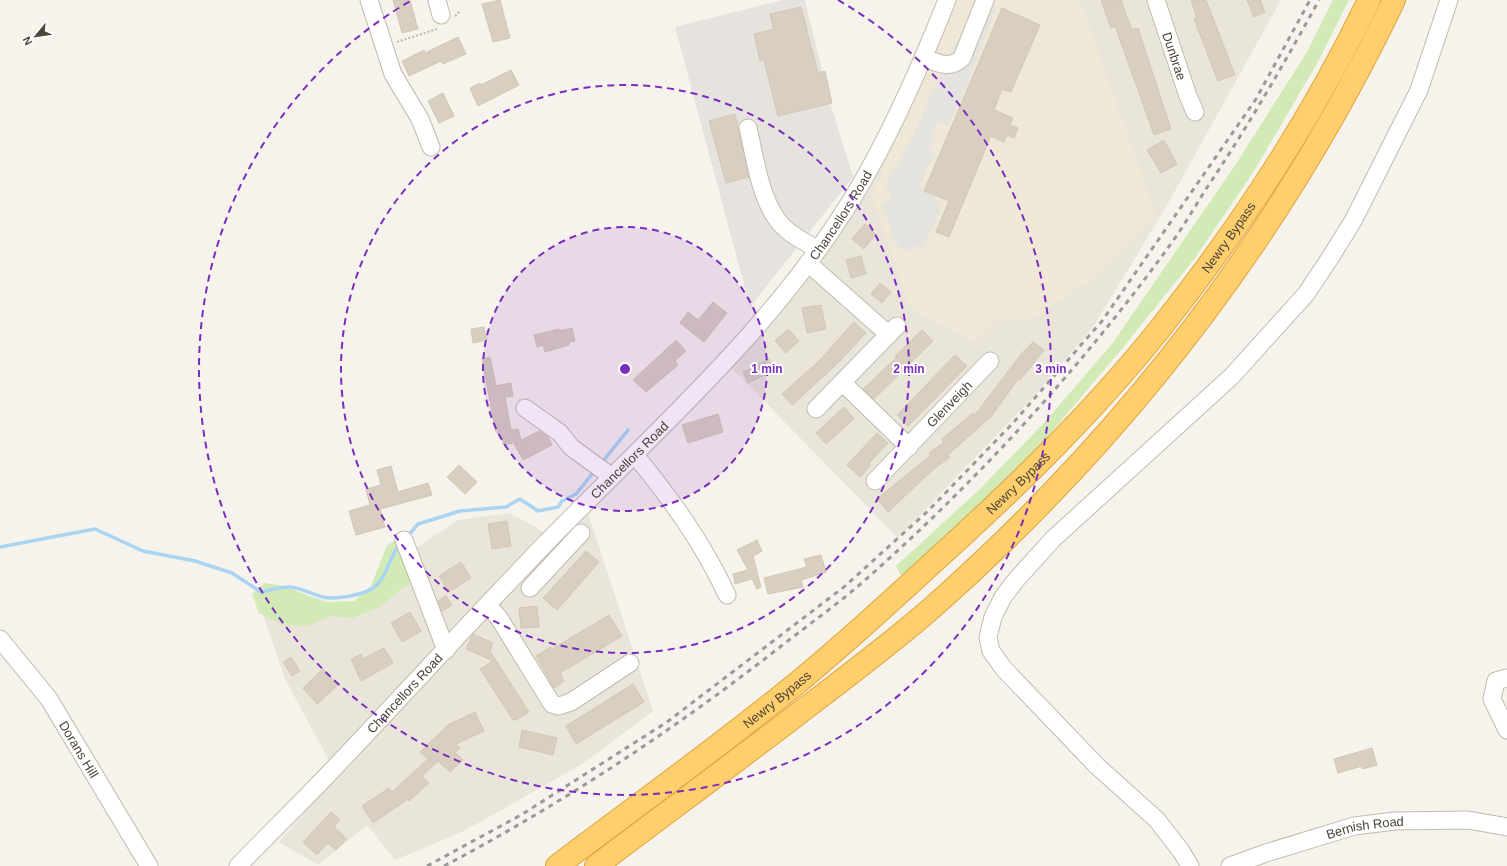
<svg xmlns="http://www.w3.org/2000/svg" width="1507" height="866" font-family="Arial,sans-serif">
	<rect width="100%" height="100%" fill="#f6f3ec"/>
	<g fill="#eae5da">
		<polygon points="954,0 1281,0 1166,207 1093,327 1035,395 898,538 730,366 807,281 865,193"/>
		<polygon points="585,504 653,711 582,764 464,831 395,860 367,825 318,865 279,842 337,775 285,679 259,603 362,604 405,556 458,520 509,513 537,528 551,538"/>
	</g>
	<polygon fill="#e6e2dd" points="783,0 805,0 829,99 853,177 750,307 675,27"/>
	<polygon fill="#efe8d6" points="957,0 1080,0 1156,215 1090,281 1033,318 997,321 976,342 910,308 872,196"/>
	<g fill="#d2eab5">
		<polygon points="1333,0 1349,0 1319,60 1254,171 1195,258 1121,350 1033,454 902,577 896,566 979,490 1044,423 1112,344 1236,164 1307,52"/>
		<polygon points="406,535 423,577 404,587 380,607 353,618 331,616 307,626 283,625 259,613 252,594 265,583 285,586 306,595 327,602 354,601 371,586 387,545"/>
	</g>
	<polygon fill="#e5e3e0" points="975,0 991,0 996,8 965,90 948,126 938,121 931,135 934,137 928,149 935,152 918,188 935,195 941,209 922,249 913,245 910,252 899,247 894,240 882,203 892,201 889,191 885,186 907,148 947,60 956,44"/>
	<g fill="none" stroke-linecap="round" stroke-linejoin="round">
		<g stroke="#a9d4f2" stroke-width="3.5">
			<polyline points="604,460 628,430"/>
			<polyline points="407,537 418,524 460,511 506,507 520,499 538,511 558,507 562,501 576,494 592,474"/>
			<path d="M0,547l95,-18 48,22 52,10 37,12 29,19c8,-1 18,-5 27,-5 12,0 23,7 35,10 12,3 40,-2 50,-9 15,-10 15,-31 27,-44"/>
		</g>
	</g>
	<g fill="#d8cfc1" stroke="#d3c7b4">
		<polygon points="393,0 410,0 418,29 402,33"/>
		<polygon points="500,0 510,38 493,42 482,4"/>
		<polygon points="1101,0 1121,0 1132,30 1138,28 1171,129 1154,135 1115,26 1111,28"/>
		<polygon points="1191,0 1206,0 1235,75 1218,81 1194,19 1197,18"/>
		<polygon points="1247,0 1260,0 1265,12 1254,17"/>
		<polygon points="801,7 818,73 825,71 832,103 778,116 764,60 760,61 754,34 774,29 770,14"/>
		<polygon points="1002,8 1040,25 1011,92 1002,89 994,110 1013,118 1010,125 1018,128 1014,138 1007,135 1004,142 991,136 949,237 936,232 949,201 924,191"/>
		<polygon points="458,37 466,54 443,64 441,61 409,76 402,61 424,50 425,53"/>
		<polygon points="511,70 519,85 478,106 470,88 480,83 481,85"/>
		<polygon points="443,93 454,116 439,123 428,101"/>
		<polygon points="735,114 749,177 726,183 709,121"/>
		<polygon points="1164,140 1177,164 1161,173 1147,150"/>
		<polygon points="865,224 876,234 864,249 852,239"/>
		<polygon points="861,256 866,274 851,278 846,260"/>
		<polygon points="880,283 891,292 882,303 871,294"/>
		<polygon points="713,302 727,313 704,342 680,323 688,312 698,320"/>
		<polygon points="821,305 826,329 807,333 802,308"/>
		<polygon points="854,322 866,333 836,365 792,405 782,394 820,360"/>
		<polygon points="484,327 487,340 473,343 471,329"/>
		<polygon points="572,328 575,341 569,342 569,345 545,352 543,345 537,347 534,335 559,329 559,331"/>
		<polygon points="788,329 799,341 786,353 775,341"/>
		<polygon points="922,330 933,341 874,399 863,389 897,357 895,356"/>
		<polygon points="676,340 686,351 675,361 678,365 646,392 633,380"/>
		<polygon points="1033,342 1044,350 1020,380 1019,378 990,418 989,418 948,455 950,457 935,468 888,512 877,499 931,455 929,453 944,442 942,439 973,413 975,415 1022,353"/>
		<polygon points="955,355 967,366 908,426 897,415"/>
		<polygon points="490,357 496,386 511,383 513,396 505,397 511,430 518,429 521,440 539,431 548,437 552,445 523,460 514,444 518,442 503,445 501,432 496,433 482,359"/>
		<polygon points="769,359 775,370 748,383 743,372"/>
		<polygon points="844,407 854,419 826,444 816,433"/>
		<polygon points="718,414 723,432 688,443 682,425"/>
		<polygon points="877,433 888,443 869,463 871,465 860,477 847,465"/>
		<polygon points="459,465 477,482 465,494 447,477"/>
		<polygon points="391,466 398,492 428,483 432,495 380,509 385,527 356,535 349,511 370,505 366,489 381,485 377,470"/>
		<polygon points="507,521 511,546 492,549 488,524"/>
		<polygon points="757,540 762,551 753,556 761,587 757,589 752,579 735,584 733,574 748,570 737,550"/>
		<polygon points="586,551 599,562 557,610 543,598"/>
		<polygon points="821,555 826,572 801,580 803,587 768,594 764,578 807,567 804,559"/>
		<polygon points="461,562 471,578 449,592 439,576"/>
		<polygon points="446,596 452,605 442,611 438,601"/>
		<polygon points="537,606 539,627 521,628 519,608"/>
		<polygon points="410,612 421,631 402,642 391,623"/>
		<polygon points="609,615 622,636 560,673 564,681 554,688 536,656 551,647 552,649"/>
		<polygon points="473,634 493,643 490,651 529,712 516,720 513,720 480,669 493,661 466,649"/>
		<polygon points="384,648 393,663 361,681 351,659 361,654 363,659"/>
		<polygon points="291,657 300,671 292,676 283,662"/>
		<polygon points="323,669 338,685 317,704 303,688"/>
		<polygon points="633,684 644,702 576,744 566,726"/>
		<polygon points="475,712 484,731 456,744 460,748 455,752 463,760 450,772 438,761 422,776 429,783 409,801 408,799 373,823 362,806 389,788 392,792 428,759 420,752 448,725"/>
		<polygon points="522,730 557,738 553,755 519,747"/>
		<polygon points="1372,748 1377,765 1362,769 1362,766 1338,773 1334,759"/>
		<polygon points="331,812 340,820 334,827 347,839 336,850 328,843 317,855 303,842"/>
	</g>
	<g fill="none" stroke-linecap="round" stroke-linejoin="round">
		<defs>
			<g id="minor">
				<polyline points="369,0 393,74 420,119 431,147"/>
				<polyline points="437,0 441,15"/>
				<path id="s1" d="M1156,0l32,96 7,16"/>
				<path d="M924,57c13,6 26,13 38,1l23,-58"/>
				<path d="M748,128c7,29 11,65 28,90 10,15 27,23 41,31"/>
				<polyline points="808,263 888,334"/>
				<polyline points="843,383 909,447"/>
				<polyline points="525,408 560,433 571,447 612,477"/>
				<polyline points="816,409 897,326"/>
				<path d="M635,455c36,44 68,88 92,140"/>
				<path id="s2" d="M875,481l115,-120"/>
				<polyline points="404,540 446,650"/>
				<polyline points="530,588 581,533"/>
				<polyline points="488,606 499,618 552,704 559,706 571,702 630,663"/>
				<path id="s3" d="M0,639l49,60 100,167"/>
				<polyline points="1507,678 1496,681 1492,699 1507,730"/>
				<path id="s4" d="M238,866c33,-34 67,-67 99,-101 69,-73 137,-147 206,-219 107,-110 228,-215 309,-347 38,-62 68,-131 95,-199"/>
				<polyline points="1190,866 1181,851 1157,820 1097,766 1004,669 991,651 988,637 993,617 1003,597 1016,580 1053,539 1232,376 1306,294 1330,258 1353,221 1419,90 1449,0"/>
				<path id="s5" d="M1230,866l36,-13 88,-27 41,-5 73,-1 39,7"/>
			</g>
			<g id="highway">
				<path id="s6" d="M557,866c82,-62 166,-122 245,-187 43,-36 85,-74 126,-112 82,-74 162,-151 231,-237 81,-102 154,-213 210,-330"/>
				<path d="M596,866c70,-53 141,-105 211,-159 42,-32 86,-65 126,-100 194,-172 349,-373 461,-607"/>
			</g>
		</defs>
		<use href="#minor" stroke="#c2bbae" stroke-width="19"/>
		<use href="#highway" stroke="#e0a43c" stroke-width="24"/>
		<g stroke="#c4b79f" stroke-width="2" stroke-dasharray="2 2" stroke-linecap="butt">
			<polyline points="455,16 460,11"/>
			<polyline points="397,42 437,29"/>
		</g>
		<use href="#minor" stroke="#fff" stroke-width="17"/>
		<use href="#highway" stroke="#ffcf6e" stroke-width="22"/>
		<g stroke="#9a9a9a" stroke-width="3" stroke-dasharray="5 5" stroke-linecap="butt">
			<polyline points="427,866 521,815 667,722 844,587 928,511 1013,423 1102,321 1256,99 1310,0"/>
			<path d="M444,866c118,-62 231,-137 336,-219 28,-22 58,-43 84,-66 111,-98 214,-210 301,-329 15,-20 28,-42 41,-63 41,-61 78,-125 113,-189"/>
		</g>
	</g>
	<circle cx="625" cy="369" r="142" fill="#7b2cbf" fill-opacity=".12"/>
	<g fill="none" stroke="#7b2cbf" stroke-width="2" stroke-dasharray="7 5">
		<circle cx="625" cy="369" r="142"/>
		<circle cx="625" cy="369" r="284"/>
		<path d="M838 0A426 426 0 1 1 412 0"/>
	</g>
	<g text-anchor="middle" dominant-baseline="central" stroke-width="4" stroke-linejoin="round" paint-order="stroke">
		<g font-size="13" fill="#4b4439" stroke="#fff">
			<text stroke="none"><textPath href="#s1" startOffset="59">Dunbrae</textPath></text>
			<text stroke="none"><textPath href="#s4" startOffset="888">Chancellors Road</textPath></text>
			<text stroke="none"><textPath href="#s6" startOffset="924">Newry Bypass</textPath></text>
			<text stroke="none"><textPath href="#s2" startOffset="107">Glenveigh</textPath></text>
			<text stroke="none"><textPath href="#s4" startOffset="564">Chancellors Road</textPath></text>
			<text stroke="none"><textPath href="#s6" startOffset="600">Newry Bypass</textPath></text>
			<text stroke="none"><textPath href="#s4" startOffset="240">Chancellors Road</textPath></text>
			<text stroke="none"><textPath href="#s6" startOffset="276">Newry Bypass</textPath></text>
			<text stroke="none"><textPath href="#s3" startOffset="136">Dorans Hill</textPath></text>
			<text stroke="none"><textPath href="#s5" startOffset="141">Bernish Road</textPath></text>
		</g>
	</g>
	<circle cx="625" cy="369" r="6" fill="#7b2cbf" stroke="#fff" stroke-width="2"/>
	<g font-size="12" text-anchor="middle" font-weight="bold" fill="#7b2cbf" stroke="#fff" stroke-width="4" stroke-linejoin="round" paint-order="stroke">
		<text x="767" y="373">1 min</text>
		<text x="909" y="373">2 min</text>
		<text x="1051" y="373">3 min</text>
	</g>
	<g transform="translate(36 36) rotate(241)" stroke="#ffffff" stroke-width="3" paint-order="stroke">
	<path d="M0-3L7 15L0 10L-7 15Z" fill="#4b4439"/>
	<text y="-6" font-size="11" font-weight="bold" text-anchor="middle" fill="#4b4439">N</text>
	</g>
</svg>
